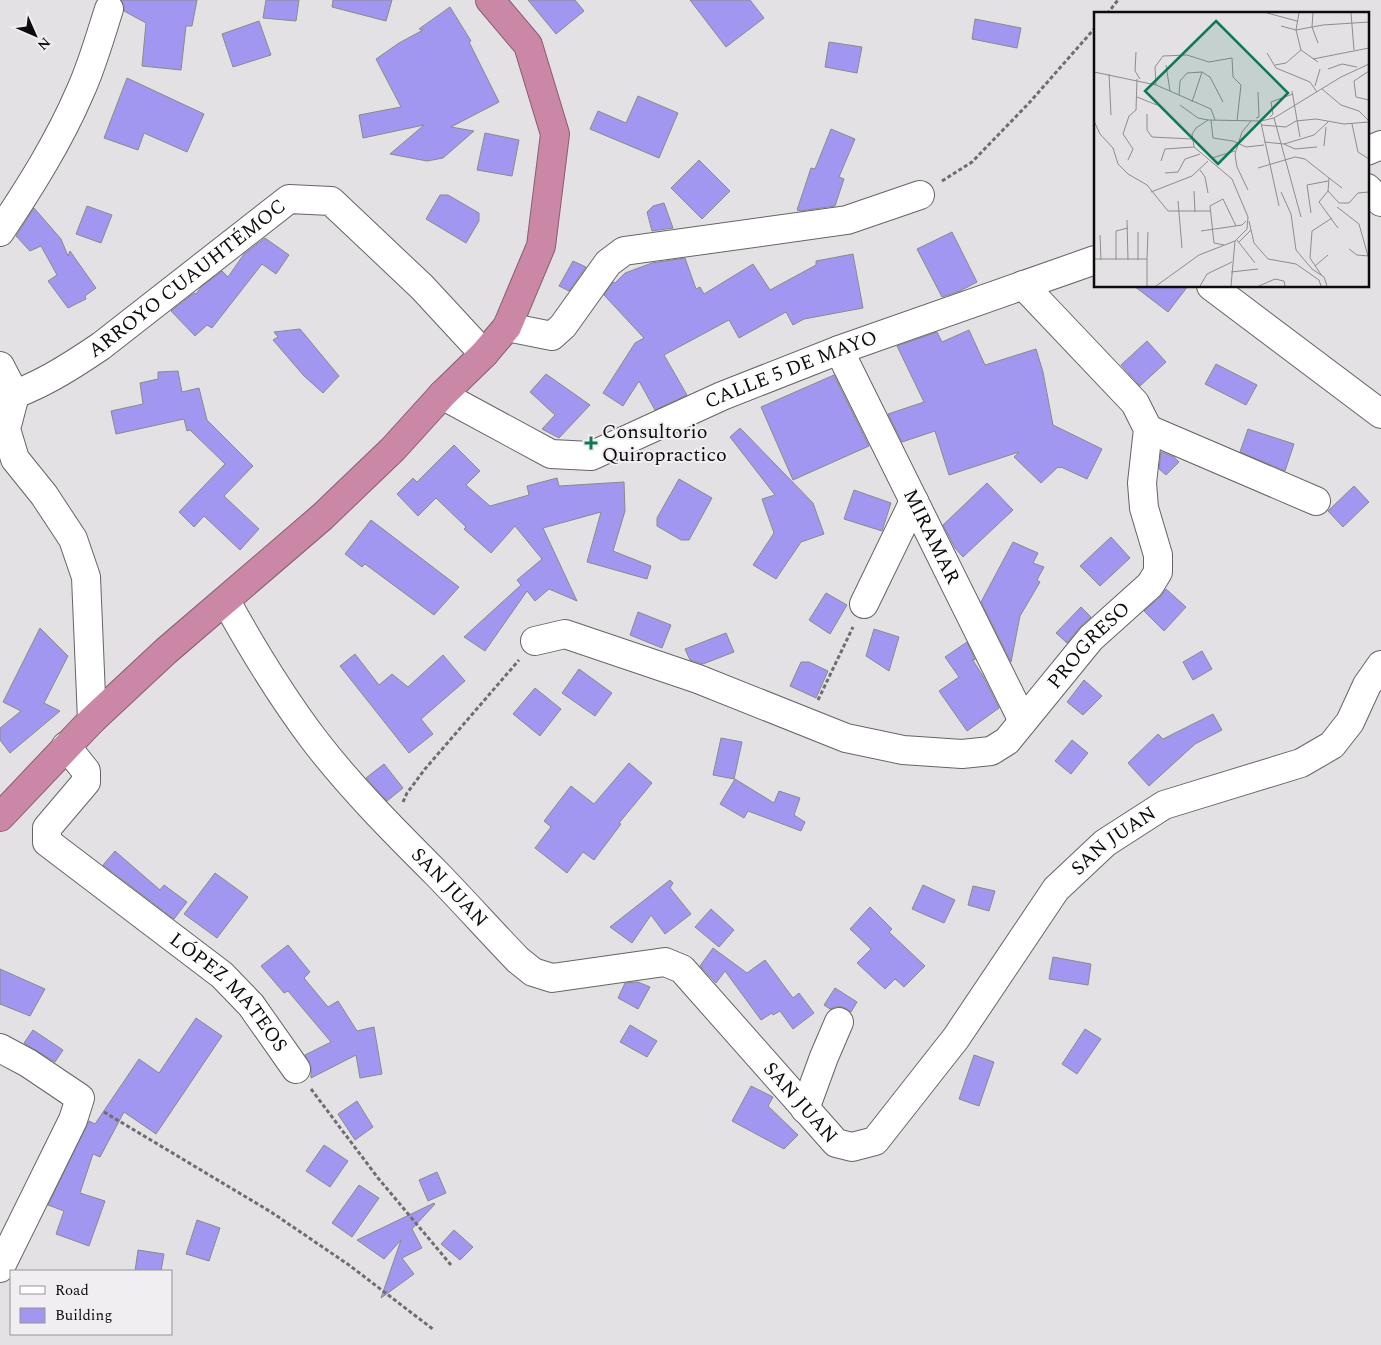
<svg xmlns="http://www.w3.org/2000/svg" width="1381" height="1345" font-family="Spectral,serif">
	<rect width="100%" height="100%" fill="#e4e1e4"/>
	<g fill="#a297f0" stroke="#8a8a8d">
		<polygon points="121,0 197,0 192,26 186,26 181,70 142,66 146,23 124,11 124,5"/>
		<polygon points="266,0 299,0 296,21 263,18"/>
		<polygon points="333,0 392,0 386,21 332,7"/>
		<polygon points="528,0 575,0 584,11 556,34"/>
		<polygon points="690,0 750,0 764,18 726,47"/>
		<polygon points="450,7 471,41 469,42 499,102 451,127 474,131 443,158 427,161 390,154 424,125 363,138 359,115 401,107 376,59 399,43 423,30 419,29"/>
		<polygon points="975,19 1021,28 1017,48 972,39"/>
		<polygon points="259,21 271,55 233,67 222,34"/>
		<polygon points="829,42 862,47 857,73 825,67"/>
		<polygon points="127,78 204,114 187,152 144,133 138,150 104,138"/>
		<polygon points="638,96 678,113 659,158 590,129 598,111 626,123"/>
		<polygon points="831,129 855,139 839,177 844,179 835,206 800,211 797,210 811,168 815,169"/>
		<polygon points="485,133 519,140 512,176 477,170"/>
		<polygon points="699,160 730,191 702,219 671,188"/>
		<polygon points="440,195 448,195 479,213 479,221 466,243 426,219"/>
		<polygon points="664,203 673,228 652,231 647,212 653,206"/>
		<polygon points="87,206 112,215 101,243 76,234"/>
		<polygon points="34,208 61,239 68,256 70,251 96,288 85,296 86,299 68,308 48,281 57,275 41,246 30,251 16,236"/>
		<polygon points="952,232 977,282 960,291 942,297 917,249"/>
		<polygon points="265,238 289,255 276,274 262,264 212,328 207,325 195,336 171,311 194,293 196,294 201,287 222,271 228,277 244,254"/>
		<polygon points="853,254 863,308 804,319 793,325 786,312 739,338 729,320 664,355 687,395 655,410 639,381 623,406 603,393 635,343 644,338 604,295 613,282 615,283 625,273 652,263 685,258 696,289 700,287 704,294 753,264 770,290 816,265 816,261"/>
		<polygon points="573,261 586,267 569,291 559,286"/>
		<polygon points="1134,286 1188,286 1168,312"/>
		<polygon points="300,329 339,376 323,393 304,376 273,340 278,337 274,332"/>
		<polygon points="969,330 985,365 1036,349 1043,372 1053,425 1102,449 1087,479 1061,467 1060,468 1058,467 1041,483 1014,457 1019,452 949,475 935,431 902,442 888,414 924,402 897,346 937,332 942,342"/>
		<polygon points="1147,341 1166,362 1140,386 1121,365"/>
		<polygon points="1216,364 1257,385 1246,405 1205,384"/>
		<polygon points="178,371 182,392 199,388 207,420 253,466 224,496 259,529 240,550 204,516 194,527 179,512 225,464 190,430 187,431 184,419 116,434 111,411 143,404 140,383 158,379 158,372"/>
		<polygon points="546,374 590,405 559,438 542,429 555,415 530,392"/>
		<polygon points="834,375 869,446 793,480 761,407"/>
		<polygon points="740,428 813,503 824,534 801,542 776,579 753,565 774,533 762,499 775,495 730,437"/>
		<polygon points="1248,429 1294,444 1285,471 1240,452"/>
		<polygon points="454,445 480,471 466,485 490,506 529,495 527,486 557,478 559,486 624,482 625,511 613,551 651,566 647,579 587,562 601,512 543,528 577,601 549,589 535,601 527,591 485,651 464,637 521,585 517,580 542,559 515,526 491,553 464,529 466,527 436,498 418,516 397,494 413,478 417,482"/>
		<polygon points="1161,452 1174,457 1179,462 1166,475 1159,469"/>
		<polygon points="679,479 712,498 689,540 681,540 657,526 657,518"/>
		<polygon points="987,483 1013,510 963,557 955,548 943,525"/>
		<polygon points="1354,486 1369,502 1343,527 1328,511"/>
		<polygon points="854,490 891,503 882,531 844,519"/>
		<polygon points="371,520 459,587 434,615 365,564 362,567 345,554"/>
		<polygon points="1111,537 1130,558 1100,586 1080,566"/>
		<polygon points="1013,542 1038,553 1033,563 1044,567 1037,580 1040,582 1020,616 1011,662 981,602"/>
		<polygon points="1166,589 1186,607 1164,631 1144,611 1160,597"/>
		<polygon points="826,593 847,605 830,634 809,620"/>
		<polygon points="1081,607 1091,617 1079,628 1067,643 1056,633"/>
		<polygon points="638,612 671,625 662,648 630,635"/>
		<polygon points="40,628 68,656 44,703 60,711 10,753 0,740 0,728 21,711 3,702"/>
		<polygon points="874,629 899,637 889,671 866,656"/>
		<polygon points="726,633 734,652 703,664 690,660 685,649"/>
		<polygon points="967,642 975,660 972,659 983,676 999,708 967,731 939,691 959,677 945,657"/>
		<polygon points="1202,651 1212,669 1193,680 1183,662"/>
		<polygon points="355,654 379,685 392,674 408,687 443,655 465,681 421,719 433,734 409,753 340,666"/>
		<polygon points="801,662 809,662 828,671 816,698 790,686"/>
		<polygon points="579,669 612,693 595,716 562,693"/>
		<polygon points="1084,680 1102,696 1083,715 1067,702"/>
		<polygon points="535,688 561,709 540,736 513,714"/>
		<polygon points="1213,714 1222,730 1195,744 1149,786 1128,763 1158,734 1163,739"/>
		<polygon points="721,738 742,742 734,779 713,775"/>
		<polygon points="1072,740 1088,753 1071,774 1055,761"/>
		<polygon points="629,763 652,783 619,823 621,824 594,860 583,852 567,873 535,848 551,827 544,821 571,786 594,804"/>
		<polygon points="384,764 403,788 387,801 366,778"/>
		<polygon points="735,779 774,803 779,791 800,798 794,815 805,822 801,831 748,811 744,818 720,804"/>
		<polygon points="115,851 160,890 164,885 187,902 174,919 103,865"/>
		<polygon points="215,873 248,897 217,938 184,914"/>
		<polygon points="670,880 673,883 670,888 691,914 665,934 651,915 632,943 610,927"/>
		<polygon points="923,885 955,900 944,923 912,909"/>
		<polygon points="973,886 995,891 989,911 968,905"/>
		<polygon points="870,907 892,929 889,932 925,966 904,987 895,979 885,989 857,963 871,949 850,929"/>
		<polygon points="711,909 734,930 719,947 695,927"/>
		<polygon points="288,945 310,972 304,978 328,1007 338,1001 357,1031 374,1027 382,1074 360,1078 356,1055 311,1078 311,1067 305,1055 331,1042 288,991 284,993 261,966"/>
		<polygon points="713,948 747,973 765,960 793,998 799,993 814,1013 793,1029 780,1011 773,1015 772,1013 761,1020 725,971 716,983 700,966"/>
		<polygon points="1053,957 1091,964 1088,985 1049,979"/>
		<polygon points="0,969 45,989 30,1016 0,1004"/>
		<polygon points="638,982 650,987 638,1009 618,998 625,983"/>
		<polygon points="835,988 857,1002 851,1012 845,1008 838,1006 830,1009 824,1005"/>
		<polygon points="196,1018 222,1036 156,1134 124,1112 100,1157 93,1154 80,1193 105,1201 89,1246 56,1234 64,1211 48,1205 89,1121 95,1124 139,1059 159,1073"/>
		<polygon points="630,1025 657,1041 647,1057 620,1042"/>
		<polygon points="1085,1029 1101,1039 1077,1074 1062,1064"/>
		<polygon points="33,1030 63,1050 55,1062 24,1043"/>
		<polygon points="974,1055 994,1062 979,1106 959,1099"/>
		<polygon points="751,1086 773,1097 768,1106 798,1135 784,1149 732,1121"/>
		<polygon points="357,1101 373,1127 355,1140 338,1114"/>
		<polygon points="324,1145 348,1161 330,1187 306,1171"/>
		<polygon points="437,1172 446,1193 428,1201 419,1180"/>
		<polygon points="359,1185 379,1198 352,1237 332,1223"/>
		<polygon points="434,1203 435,1204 412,1229 422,1248 402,1258 414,1274 381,1298 401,1240 384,1259 357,1240"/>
		<polygon points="197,1220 220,1228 209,1261 186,1254"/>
		<polygon points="454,1230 473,1247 460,1260 441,1244"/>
		<polygon points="138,1250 164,1254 161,1271 135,1271"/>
	</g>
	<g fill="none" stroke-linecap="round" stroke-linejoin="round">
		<defs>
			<g id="minor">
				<polyline points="1367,151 1381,145"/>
				<polyline points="1367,188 1381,202"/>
				<path d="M0,232c30,-45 59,-91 80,-140 12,-26 20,-55 29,-83"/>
				<polyline points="1211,286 1381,414"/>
				<polyline points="507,327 552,336 563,326 608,263 624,251 847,220 920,195"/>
				<path id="s1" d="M839,350l184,371"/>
				<polyline points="0,366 15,395 6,429 15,459 44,495 73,539 86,577 92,720"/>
				<path id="s2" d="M442,395l109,59 40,2 131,-60 117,-46 256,-90"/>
				<path id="s3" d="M0,399c36,-10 70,-32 101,-53l188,-147 42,2 91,86 62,67"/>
				<polyline points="1148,429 1316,501"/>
				<path id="s4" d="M226,601c27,49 55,95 89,140 37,48 80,91 123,134 27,28 53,57 80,85l15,12 19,6 113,-16 17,7 154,174 16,4 23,-6 81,-103 100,-149 49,-46 59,-38 137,-42 31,-18 18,-23 17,-37 14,-20"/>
				<polyline points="864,604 914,501"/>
				<path id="s5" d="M535,641l30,-7 133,45 148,59 57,12 59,4 29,-3 16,-10 84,-103 59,-53 8,-13v-17l-14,-47 -2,-25 6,-54 -13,-26 -112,-118"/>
				<path id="s6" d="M66,746l20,25v11l-39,46v14l175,133 29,30 45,64"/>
				<polyline points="0,1048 28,1063 80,1098 73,1120 0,1268"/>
				<polyline points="805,1109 824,1057 839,1022"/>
			</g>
			<polyline id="highway" points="0,817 92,720 166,651 322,517 393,449 442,395 484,354 507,327 541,246 555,134 528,45 490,0"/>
		</defs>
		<use href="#minor" stroke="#666467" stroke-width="30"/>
		<use href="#highway" stroke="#885c70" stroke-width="30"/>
		<g stroke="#6f6d6f" stroke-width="3" stroke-dasharray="4 2.5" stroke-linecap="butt">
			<polyline points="1107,14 1118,0"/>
			<polyline points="942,181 972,162 1029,103 1095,28"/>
			<polyline points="818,700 853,627"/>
			<polyline points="403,802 407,793 425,769 519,660"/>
			<polyline points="311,1089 378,1178 451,1265"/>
			<polyline points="104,1112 271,1212 349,1265 434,1330"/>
		</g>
		<use href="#minor" stroke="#fff" stroke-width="28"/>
		<use href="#highway" stroke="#cb87a6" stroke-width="28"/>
	</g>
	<path fill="#0e7a55" stroke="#f1eef2" stroke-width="2" d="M588.5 435.5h5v5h5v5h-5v5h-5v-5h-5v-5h5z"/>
	<g text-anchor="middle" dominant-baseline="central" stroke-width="4" stroke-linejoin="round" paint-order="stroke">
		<g font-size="20" fill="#0d0c0d" stroke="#f1eef2">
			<text stroke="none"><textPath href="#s3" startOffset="224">ARROYO CUAUHTÉMOC</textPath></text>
			<text stroke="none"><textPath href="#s2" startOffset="382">CALLE 5 DE MAYO</textPath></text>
			<text stroke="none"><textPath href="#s1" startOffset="208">MIRAMAR</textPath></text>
			<text stroke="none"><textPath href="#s5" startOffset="622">PROGRESO</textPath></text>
			<text stroke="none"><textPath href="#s4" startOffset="1295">SAN JUAN</textPath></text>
			<text stroke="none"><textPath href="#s4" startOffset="365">SAN JUAN</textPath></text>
			<text stroke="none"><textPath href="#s6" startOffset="354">LÓPEZ MATEOS</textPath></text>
			<text stroke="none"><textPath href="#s4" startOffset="815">SAN JUAN</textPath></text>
		</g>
		<g font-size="20" fill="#0d0c0d" stroke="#f1eef2" text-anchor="start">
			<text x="602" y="432">Consultorio<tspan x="602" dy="23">Quiropractico</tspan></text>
		</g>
	</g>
	<g transform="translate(1094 12)">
		<rect width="275" height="275" fill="#e4e1e4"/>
		<path fill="none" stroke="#8e8c8e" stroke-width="1" d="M173,1l30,8M205,1l-3,17 5,20M219,1l-1,14 6,16M257,1l3,37M187,14l15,4 27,-5 46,-3M42,40l-1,19 5,8M173,41l9,15 34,14 7,10M219,47l56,-11M72,53l4,26M181,53l11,-2 15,-13 17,12M234,57l14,-5 15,3M275,59l-15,10 2,16 13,3M0,60l62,13 55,24 4,11M108,60l8,5 13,25M15,62l2,41M62,73l-1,-18 8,-11 24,-1 22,7 23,-4 1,19 8,8 -4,36M221,74l5,-17M228,77l19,16 18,6 10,10M198,79l8,46M85,83l1,-14 7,-8 15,-1M43,85l20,8M98,90l10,-30M86,93l18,13 10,2M53,102v16l5,7 40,2M176,105l3,-3 -2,-12 22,-8M162,106l3,-1 -1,-25M180,106l27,99M117,108l2,18 20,3 13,6 18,-2M0,109l6,13 13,14 5,16 10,10 19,11 21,26h43M167,111l18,83M258,112l6,28 11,7M167,113l25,2 10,-6 20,-2 28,5 25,-2M170,130l20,2 30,-9 14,-13M190,132l11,5 22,-2M230,134l2,-19M118,146l23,-7M34,148l5,-11 -10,-15 6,-18 7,-6 1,-31M67,149l4,-12 29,-2M164,156l37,-11 10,2 24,19 -1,13 11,12M106,158l5,7 3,16M71,161l13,-1 7,-13 15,-5M235,166l13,10M154,178l-11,-23 -2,-13 7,-22 9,-11M100,179l1,21M234,179l-9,11 19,26M57,180l41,-16 16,-15M187,180l10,22 5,36 16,19 12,8 3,9M84,189l4,47M245,191h10l9,-10 11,-1M243,195l22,17 9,32M217,201l-4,-28 21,-4M33,208l1,40M155,209l5,22 14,16 28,5 23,16 2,6M107,219l41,-6 4,-4M6,223l1,25M143,228l18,23M145,230l12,-12M130,233l-10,-2 -4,-37 13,-7 13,27M255,237l8,6 12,1M0,247h53v27M53,247l1,-27M22,248v-29l12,-3M44,248v-28M221,254l13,-11M137,260l27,-3M228,264l-12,-18 2,-27 20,-13M62,274l43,-31 36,-14 12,-12 1,-12 -16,-38 -38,-32 -2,-13 4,-6 12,-8 53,1 13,-3 67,-41 28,-13M106,274l7,-12 25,-12M137,274l4,-45M165,274l16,-7 9,2 1,5"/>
		<path fill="#0e7a55" fill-opacity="0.15" stroke="#0e7a55" stroke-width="2.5" d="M122,9l72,72 -70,71 -73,-73z"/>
		<rect width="275" height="275" fill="none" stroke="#0d0c0d" stroke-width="2.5"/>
	</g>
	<rect x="10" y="1270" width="162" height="65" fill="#f1eef2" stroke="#969496"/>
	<rect x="20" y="1286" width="25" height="8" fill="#ffffff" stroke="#969496"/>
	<text x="55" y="1295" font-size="15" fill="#0d0c0d">Road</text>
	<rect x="20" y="1308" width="25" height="15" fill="#a297f0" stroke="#969496"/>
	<text x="55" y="1320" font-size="15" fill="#0d0c0d">Building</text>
	<g transform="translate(35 35) rotate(135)" stroke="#f1eef2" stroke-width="4" paint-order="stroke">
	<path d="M0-4L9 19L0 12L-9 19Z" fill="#0d0c0d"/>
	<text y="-8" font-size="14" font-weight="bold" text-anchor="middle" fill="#0d0c0d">N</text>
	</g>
</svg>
